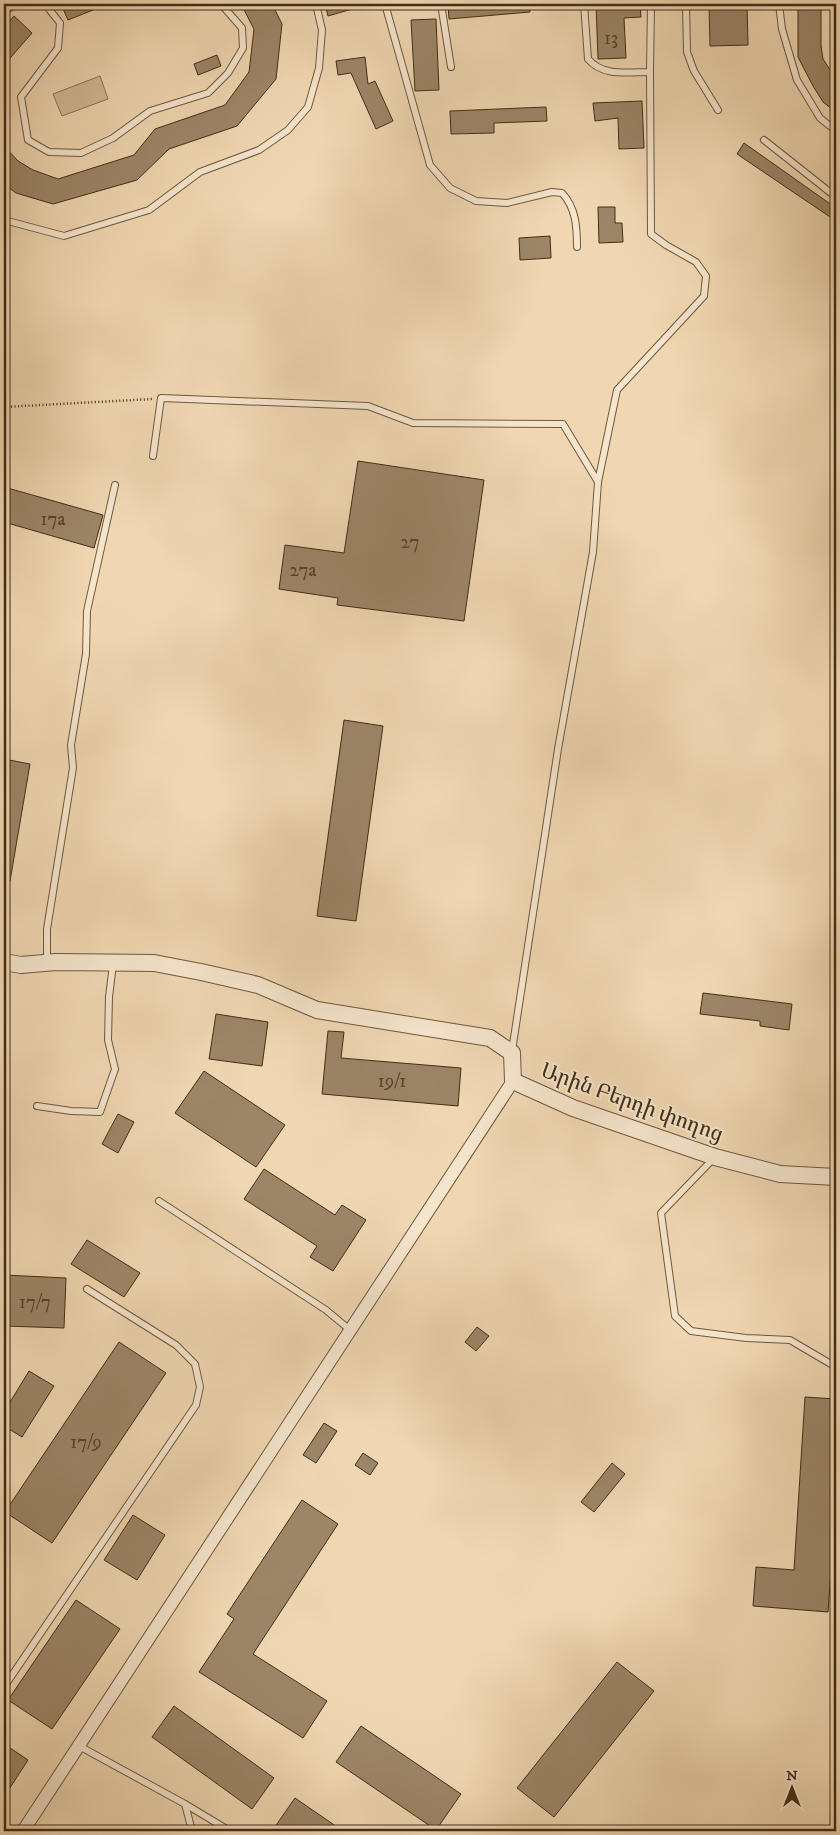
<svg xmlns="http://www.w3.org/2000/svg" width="840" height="1835" font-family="'IM FELL DW Pica','Noto Serif Armenian',serif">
	<rect width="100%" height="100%" fill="#f0d7b2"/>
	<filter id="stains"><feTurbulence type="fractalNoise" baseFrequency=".004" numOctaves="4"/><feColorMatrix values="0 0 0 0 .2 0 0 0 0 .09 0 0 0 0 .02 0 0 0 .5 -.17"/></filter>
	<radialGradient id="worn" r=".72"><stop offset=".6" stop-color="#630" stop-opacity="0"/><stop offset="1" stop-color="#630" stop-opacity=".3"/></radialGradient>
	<polygon fill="#d2ba98" stroke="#8a7458" points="100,76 108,99 62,116 53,94"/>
	<g fill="#9c8668" stroke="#422e17">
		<polygon points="61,4 108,4 68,20"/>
		<polygon points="241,4 272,4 282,24 276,79 237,126 169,149 137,180 53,204 16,193 4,184 4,146 18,161 33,170 58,179 134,155 155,129 225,105 249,72 254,29"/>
		<polygon points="325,4 359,4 359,7 328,16"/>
		<polygon points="448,4 530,4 530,12 449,19"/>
		<polygon points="596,4 640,4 641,17 624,18 626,58 598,59"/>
		<polygon points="747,4 748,45 710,46 709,5"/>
		<polygon points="798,4 821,4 821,46 823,59 836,79 836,112 823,102 813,86 798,57"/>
		<polygon points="14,16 32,33 4,65 4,28"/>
		<polygon points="436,19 439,90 415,91 411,20"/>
		<polygon points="217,55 221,66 198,75 194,64"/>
		<polygon points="365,57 368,84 375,81 393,121 376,129 351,73 338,75 336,61"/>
		<polygon points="642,101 644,148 619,149 618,118 595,121 593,103"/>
		<polygon points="546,107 547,121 494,123 494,133 451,134 450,111"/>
		<polygon points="744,143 836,208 836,221 737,154"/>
		<polygon points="598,207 615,207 615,223 622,223 623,242 599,243"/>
		<polygon points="550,236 551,258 520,260 519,238"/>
		<polygon points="358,461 484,480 464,621 337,605 338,598 279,589 285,545 344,553"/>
		<polygon points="4,487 103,515 94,548 4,522"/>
		<polygon points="344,720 383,726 356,921 317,916"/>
		<polygon points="4,759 30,764 10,881 4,881"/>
		<polygon points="703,993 792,1004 789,1030 760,1026 760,1021 700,1014"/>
		<polygon points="216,1014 268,1022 262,1066 209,1059"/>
		<polygon points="328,1031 344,1032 341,1058 461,1068 458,1106 322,1094"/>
		<polygon points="204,1071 285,1125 256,1167 175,1113"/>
		<polygon points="118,1114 134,1122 118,1153 102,1144"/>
		<polygon points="264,1169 335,1215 342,1205 366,1220 333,1271 310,1257 317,1246 244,1199"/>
		<polygon points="87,1240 140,1273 124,1297 71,1264"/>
		<polygon points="4,1275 66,1278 64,1328 4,1326"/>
		<polygon points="477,1327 489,1336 476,1351 465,1342"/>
		<polygon points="119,1342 166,1373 52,1543 5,1512"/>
		<polygon points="29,1371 54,1386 22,1437 4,1426 4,1412"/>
		<polygon points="805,1397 836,1399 836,1515 833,1570 831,1570 828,1612 753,1606 756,1567 794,1570"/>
		<polygon points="324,1423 337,1431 316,1463 303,1455"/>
		<polygon points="363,1453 378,1463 370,1475 355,1465"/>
		<polygon points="612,1463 625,1474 594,1512 581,1502"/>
		<polygon points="302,1500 338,1524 253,1654 327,1701 303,1738 199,1672 234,1619 227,1614"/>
		<polygon points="133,1515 165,1535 137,1580 104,1560"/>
		<polygon points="76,1600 120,1629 52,1729 8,1700"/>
		<polygon points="617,1662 654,1691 554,1817 517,1788"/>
		<polygon points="174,1706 274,1778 252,1809 152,1737"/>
		<polygon points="361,1726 461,1794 436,1830 336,1762"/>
		<polygon points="4,1744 28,1760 4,1797"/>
		<polygon points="295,1798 343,1831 272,1831"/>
	</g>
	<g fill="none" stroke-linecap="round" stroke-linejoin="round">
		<defs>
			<g id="service">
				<polyline points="45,4 60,23 58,48 21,97 28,140 49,152 81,153 113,138 150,111 208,93 228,73 243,48 242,28 221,4"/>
				<path d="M385,4l45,161 20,23 26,13 31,2 45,-11 10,1c14,15 15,34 15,54"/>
				<polyline points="441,4 451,67"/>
				<path d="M584,4l4,55c15,18 40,13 62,13l1,-68"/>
				<polyline points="686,4 687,52 694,71 718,110"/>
				<polyline points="779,4 782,29 797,80 820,118 836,131"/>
				<polyline points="4,12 16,4"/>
				<polyline points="764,140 836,197"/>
				<polyline points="4,220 64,236 149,210 200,172 259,150 288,130 308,107 319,68 322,30 316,4"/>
				<polyline points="153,456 161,398 368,406 413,423 563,424 598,482"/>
				<polyline points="47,962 47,929 73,768 71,745 86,654 87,611 115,485"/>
				<polyline points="512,1051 558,749 593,552 598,482 617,390 704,296 706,276 696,262 666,245 651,234 650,72"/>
				<polyline points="37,1106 71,1111 100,1112 115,1069 108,1040 109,997 113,964"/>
				<polyline points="714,1158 661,1213 675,1316 691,1331 746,1338 790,1340 836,1367"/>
				<polyline points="159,1201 326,1310 350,1330"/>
				<polyline points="4,1687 196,1405 200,1387 195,1364 176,1345 87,1289"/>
				<polyline points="79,1746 185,1804 230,1831"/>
				<polyline points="185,1804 192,1831"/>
			</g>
			<polyline id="minor" points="23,1831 513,1081"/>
			<polyline id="tertiary" points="4,962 21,965 56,962 154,963 201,972 258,985 317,1010 490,1038 512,1053 513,1081 573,1108 715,1157 780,1174 836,1177"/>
		</defs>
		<use href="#service" stroke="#6e583e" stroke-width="8"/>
		<use href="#minor" stroke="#6e583e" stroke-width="14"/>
		<use href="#tertiary" stroke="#6e583e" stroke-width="18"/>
		<polyline stroke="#422e17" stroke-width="2.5" stroke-dasharray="1 2.5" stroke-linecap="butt" points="4,407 152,399"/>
		<use href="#service" stroke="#f5e5cd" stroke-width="6"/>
		<use href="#minor" stroke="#f5e5cd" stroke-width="12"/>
		<use href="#tertiary" stroke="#f5e5cd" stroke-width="16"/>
	</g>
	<g text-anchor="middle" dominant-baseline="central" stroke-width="4" stroke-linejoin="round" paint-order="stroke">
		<g font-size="19" fill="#58442b">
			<text x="611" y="38">13</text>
			<text x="53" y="519">17a</text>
			<text x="410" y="542">27</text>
			<text x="303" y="570">27a</text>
			<text x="392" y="1081">19/1</text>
			<text x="35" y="1302">17/7</text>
			<text x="86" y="1442">17/9</text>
		</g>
		<g font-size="21" fill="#422e17" stroke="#f5e5cd">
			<text transform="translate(632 1103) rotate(20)">Արին Բերդի փողոց</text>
		</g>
	</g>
	<rect width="840" height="1835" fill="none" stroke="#f0d7b2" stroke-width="20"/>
	<rect x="5" y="5" width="830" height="1825" fill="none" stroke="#422e17" stroke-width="2.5"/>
	<rect x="10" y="10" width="820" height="1815" fill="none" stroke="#422e17"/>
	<g transform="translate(792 1788)" stroke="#f5e5cd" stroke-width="4" paint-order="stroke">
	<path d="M0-4L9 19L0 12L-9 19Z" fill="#422e17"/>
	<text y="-8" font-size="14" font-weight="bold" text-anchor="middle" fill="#422e17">N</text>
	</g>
	<rect width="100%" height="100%" filter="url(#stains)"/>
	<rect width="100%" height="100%" fill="url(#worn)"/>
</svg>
